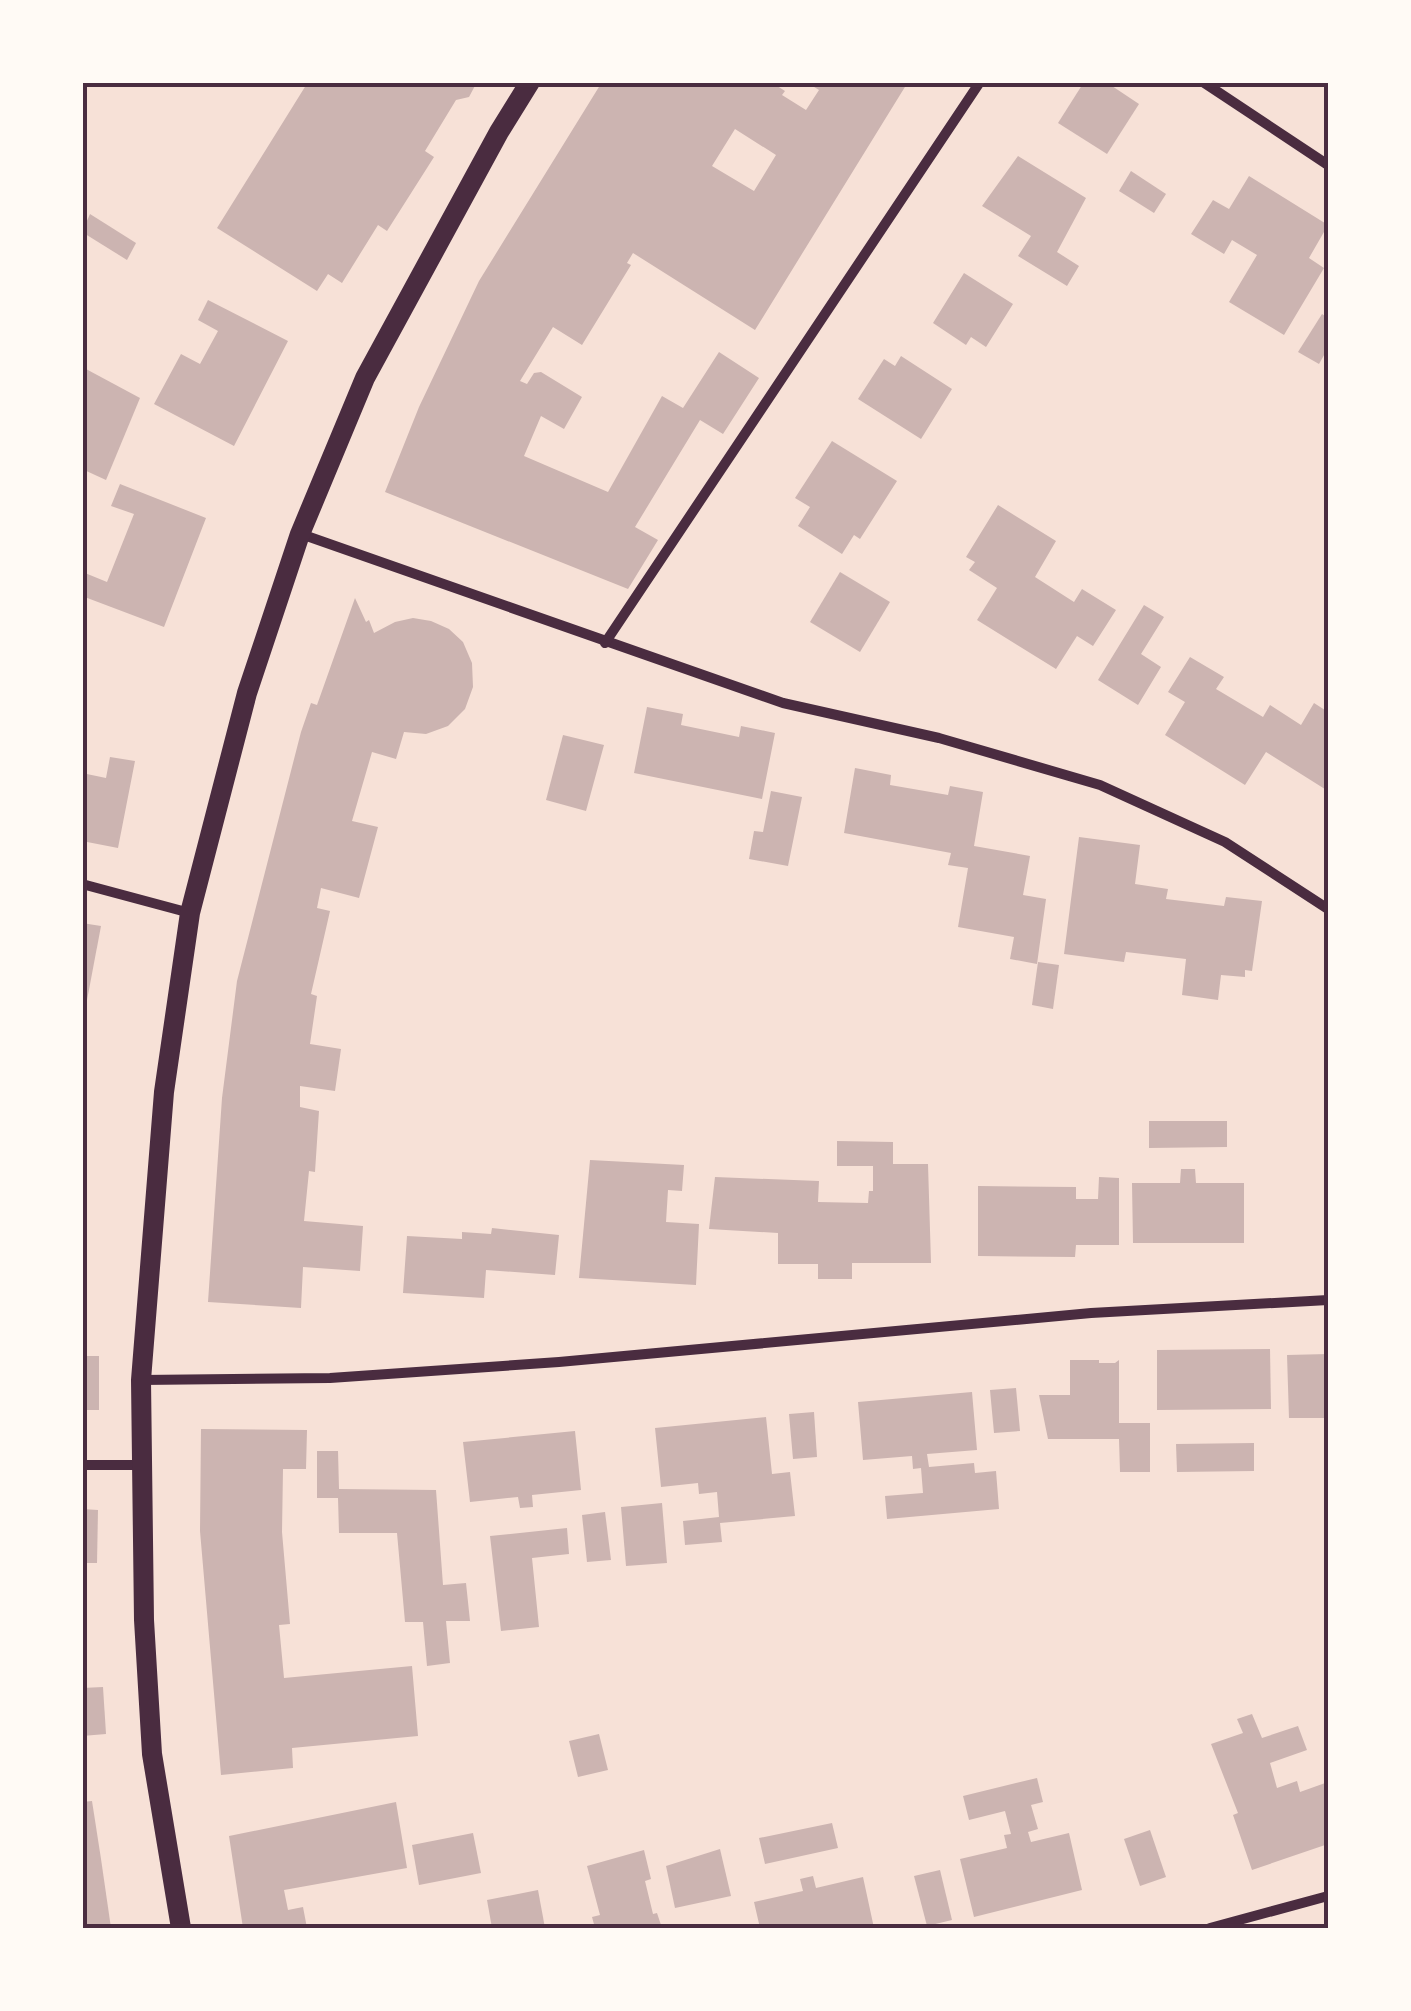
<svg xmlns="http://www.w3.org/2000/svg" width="1411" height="2011" font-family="'Nunito Sans',sans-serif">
	<rect width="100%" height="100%" fill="#f7e1d7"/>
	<g fill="#ccb4b1" fill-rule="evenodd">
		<polygon points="308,82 477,82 469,97 456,100 425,151 434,157 387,231 378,225 342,283 328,274 317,291 217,228"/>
		<path d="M602,82h169l14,9 -3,4 24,15 13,-20 -13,-8h50l7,5 2,-5h43l-153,248 -122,-77 -6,10 4,2 -49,80 -29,-18 -33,54 7,3 7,-11 7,-1 41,25 -18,32 -23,-13 -17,40 84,36 54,-96 21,12 36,-56 40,26 -36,56 -23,-14 -65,107 23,13 -30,49 -243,-97 34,-85 60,-126zM735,129l41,26 -22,36 -42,-25z"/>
		<polygon points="1084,82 1106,82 1139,104 1107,154 1058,123"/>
		<polygon points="1018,156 1086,198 1057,252 1079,266 1067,286 1018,256 1031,236 982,206"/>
		<polygon points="1131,171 1166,194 1154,213 1119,191"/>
		<polygon points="1249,176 1328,225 1309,258 1324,268 1284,335 1229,302 1257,255 1232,240 1224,254 1191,234 1213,200 1229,209"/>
		<polygon points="90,214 136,243 127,260 82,232"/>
		<polygon points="964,273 1013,304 986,347 971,337 966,345 933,323"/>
		<polygon points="208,300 288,341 234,446 154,404 181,354 200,364 218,331 198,320"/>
		<polygon points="1322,314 1328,318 1328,348 1319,364 1298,352"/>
		<polygon points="901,356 952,389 921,439 858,399 884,359 895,366"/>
		<polygon points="86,369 140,398 106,480 82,469 82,376"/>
		<polygon points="832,441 897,481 860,539 854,535 842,554 798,526 810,507 795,498"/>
		<polygon points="120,484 206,518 164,627 82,596 85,573 107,582 134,514 111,506"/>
		<polygon points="998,505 1056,541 1035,577 1074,602 1082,589 1116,610 1093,646 1077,636 1056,669 977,620 997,588 969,570 975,562 966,557"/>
		<polygon points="840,572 890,602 860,652 810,622"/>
		<polygon points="355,598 366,622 369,620 374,633 395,622 413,618 431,621 449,629 463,642 472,663 473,687 465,709 448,726 426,734 404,732 396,759 372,752 352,821 378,827 359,898 321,888 317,908 330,911 311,994 317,996 310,1044 341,1049 335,1091 300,1086 300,1107 319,1111 315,1172 309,1171 304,1221 363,1226 360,1271 303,1267 301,1308 208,1302 222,1098 237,981 301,732 311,703 317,705"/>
		<polygon points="1144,605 1164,617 1141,654 1161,667 1138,705 1098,680"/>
		<polygon points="1190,657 1224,677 1216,689 1263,717 1270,705 1301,725 1314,703 1328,712 1328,791 1266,752 1245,785 1165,735 1185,702 1168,692"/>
		<polygon points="647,707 683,714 681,725 739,737 741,726 775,733 762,799 634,773"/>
		<polygon points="563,735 604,745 586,811 546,800"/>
		<polygon points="110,757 135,761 118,848 82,841 82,773 106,778"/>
		<polygon points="855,768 891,775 890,785 948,795 950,786 983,792 974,846 1030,856 1023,895 1046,899 1037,964 1010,959 1014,937 958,927 968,868 948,865 951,853 844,833"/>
		<polygon points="771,791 802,797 788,866 749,859 754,831 763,832"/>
		<polygon points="1079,837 1140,845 1135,884 1168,889 1166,899 1224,906 1226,897 1262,901 1252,971 1245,970 1245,977 1221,975 1218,1000 1182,995 1186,959 1126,952 1124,962 1064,954"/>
		<polygon points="82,923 101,926 84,1016 82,1016"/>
		<polygon points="1038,962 1059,965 1053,1009 1032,1005"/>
		<polygon points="1149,1121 1227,1121 1227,1147 1149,1148"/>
		<polygon points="837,1141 893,1142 893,1164 928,1164 931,1263 852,1263 852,1279 818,1279 818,1264 778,1264 778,1233 709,1229 715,1177 819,1181 818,1202 868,1203 869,1191 873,1191 873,1166 837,1166"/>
		<polygon points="590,1160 684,1165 682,1191 668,1190 666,1222 699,1224 696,1285 579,1278"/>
		<polygon points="1181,1169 1195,1169 1196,1183 1244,1183 1244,1243 1133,1243 1132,1183 1180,1183"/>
		<polygon points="1099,1177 1119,1178 1119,1245 1076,1245 1075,1257 978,1256 978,1186 1076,1187 1076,1199 1098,1199"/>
		<polygon points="492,1228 559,1235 555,1275 486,1270 484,1298 403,1293 407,1236 462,1239 462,1232 491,1234"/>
		<polygon points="1270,1349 1271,1409 1157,1410 1157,1350"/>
		<polygon points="1328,1354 1328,1418 1289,1418 1287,1355"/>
		<rect x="82" y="1356" width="17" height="54"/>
		<polygon points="1070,1360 1099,1360 1099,1363 1115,1363 1119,1360 1119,1423 1150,1423 1150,1472 1120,1472 1119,1439 1048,1439 1039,1395 1070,1395"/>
		<polygon points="1016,1388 1020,1431 994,1433 990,1390"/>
		<polygon points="972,1392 977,1450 927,1454 929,1467 974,1463 975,1473 996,1471 999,1509 887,1519 885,1496 923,1493 921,1468 913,1469 912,1456 863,1460 858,1402"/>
		<polygon points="814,1412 817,1457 793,1459 789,1414"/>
		<polygon points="766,1417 772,1474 790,1472 795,1516 720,1523 722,1542 685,1545 683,1521 719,1517 717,1492 699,1494 698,1483 661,1487 655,1428"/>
		<polygon points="201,1429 307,1430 306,1469 283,1469 282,1532 290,1624 279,1625 284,1678 412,1666 418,1736 292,1748 293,1768 221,1775 200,1531"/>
		<polygon points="575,1431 581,1490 532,1495 533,1507 520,1508 518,1497 470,1502 463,1442"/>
		<polygon points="1254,1443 1254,1471 1177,1472 1176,1444"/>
		<polygon points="317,1451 338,1451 339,1489 436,1490 443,1585 466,1583 470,1621 446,1621 450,1663 427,1666 423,1622 405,1622 397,1533 339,1533 338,1498 317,1498"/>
		<polygon points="662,1503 667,1563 626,1566 621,1507"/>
		<polygon points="82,1509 98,1510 97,1563 82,1563"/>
		<polygon points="605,1512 611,1560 587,1562 582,1515"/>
		<polygon points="567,1528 569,1554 532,1558 539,1627 501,1631 490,1536"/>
		<polygon points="103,1687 106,1734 82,1736 82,1688"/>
		<polygon points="1252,1714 1262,1738 1298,1726 1307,1750 1270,1763 1277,1788 1297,1781 1300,1792 1328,1782 1328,1844 1252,1870 1233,1815 1238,1813 1211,1744 1243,1733 1237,1719"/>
		<polygon points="599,1734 608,1770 578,1777 569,1741"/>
		<polygon points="1037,1778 1043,1802 1031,1805 1038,1829 1028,1832 1031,1842 1069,1833 1082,1890 974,1917 960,1859 1007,1848 1004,1835 1011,1834 1005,1811 969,1820 963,1796"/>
		<polygon points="92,1801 101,1859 111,1928 82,1928 82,1802"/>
		<polygon points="396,1802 407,1868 284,1890 288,1910 303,1907 307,1928 243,1928 229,1836"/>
		<polygon points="832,1823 838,1848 765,1864 759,1838"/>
		<polygon points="1150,1830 1166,1877 1140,1886 1124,1839"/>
		<polygon points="473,1833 481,1873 419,1885 412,1845"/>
		<polygon points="720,1849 731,1896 675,1908 666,1866"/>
		<polygon points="644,1850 651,1879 645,1881 653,1914 657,1913 662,1928 595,1928 592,1917 600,1915 587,1866"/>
		<polygon points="940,1870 952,1920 927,1926 914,1876"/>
		<polygon points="813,1876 816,1888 863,1877 874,1928 760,1928 754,1902 803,1891 800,1879"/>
		<polygon points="538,1890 545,1928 492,1928 487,1900"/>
	</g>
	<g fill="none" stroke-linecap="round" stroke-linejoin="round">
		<g stroke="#4a2c40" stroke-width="10">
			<polyline points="1203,82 1328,165"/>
			<polyline points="301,534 783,703 939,738 1100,785 1225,842 1328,909"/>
			<polyline points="605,643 980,82"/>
			<polyline points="82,884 190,913"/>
			<polyline points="141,1380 330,1378 559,1362 1091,1313 1328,1300"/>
			<polyline points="82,1465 141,1465"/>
			<polyline points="1210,1928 1328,1896"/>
		</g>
		<polyline stroke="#4a2c40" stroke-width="20" points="181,1928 152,1754 144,1620 141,1380 164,1092 190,913 247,693 300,534 365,378 499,132 530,82"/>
	</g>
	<rect width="1411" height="2011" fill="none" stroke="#fffaf5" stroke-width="170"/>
	<rect x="85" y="85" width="1241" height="1841" fill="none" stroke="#4a2c40" stroke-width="4"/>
</svg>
